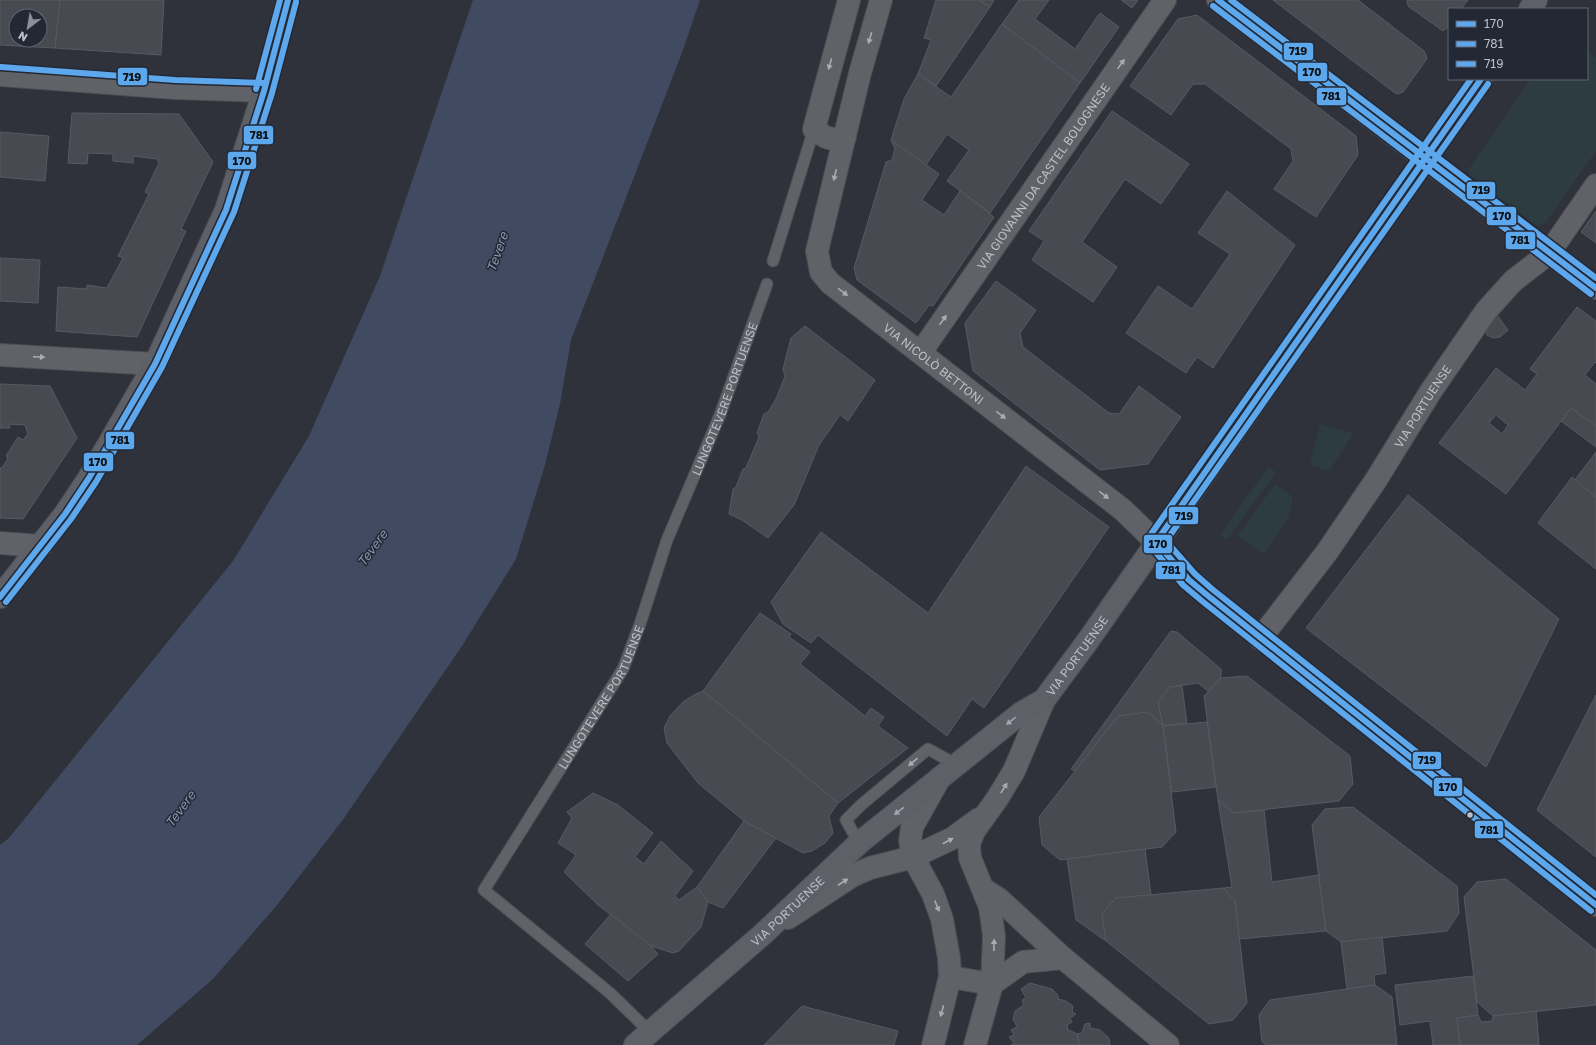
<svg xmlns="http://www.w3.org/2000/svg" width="1596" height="1045" font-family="'Golos Text',sans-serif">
	<rect width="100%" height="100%" fill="#2f323a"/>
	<g fill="#2d3c40">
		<polygon points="1587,51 1596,58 1596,151 1546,222 1542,225 1537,226 1472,177 1468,170 1531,79 1587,79"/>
		<polygon points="1320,424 1354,433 1329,471 1310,465"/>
		<polygon points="1268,467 1276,472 1227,540 1220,535"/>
		<polygon points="1275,484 1293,497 1288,519 1263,554 1237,536"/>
	</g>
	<polygon fill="#404b62" points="473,0 700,0 683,50 571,340 560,404 545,465 516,559 462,646 342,821 277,905 213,979 137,1045 0,1045 0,845 9,838 233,561 309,436 380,276"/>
	<g fill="#474a51" stroke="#585a62" fill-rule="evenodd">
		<path d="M0,0h60l-5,48 -55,-3zM16,16h24v24h-24z"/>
		<polygon points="60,0 164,0 161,55 55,48"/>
		<polygon points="936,0 979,0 990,7 936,86 918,74 931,40 924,38"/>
		<polygon points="979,0 994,0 990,7"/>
		<polygon points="1019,0 1049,0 1035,19 1075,49 1100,13 1119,27 1080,83 1002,24"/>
		<polygon points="1121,0 1138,0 1132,8"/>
		<polygon points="1273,0 1358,0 1424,51 1427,57 1426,60 1403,92 1398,94 1395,93"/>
		<polygon points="1407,0 1468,0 1461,9 1449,9 1449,26 1443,31 1408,6"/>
		<polygon points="1197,15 1356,136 1358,155 1316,217 1274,189 1293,161 1291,149 1205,84 1193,84 1171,115 1130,86 1178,19"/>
		<polygon points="1002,24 1080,83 990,213 947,181 969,150 947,134 926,165 891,140 904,99 918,74 951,97"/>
		<polygon points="1112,111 1189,164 1161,204 1125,179 1082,242 1117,267 1093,302 1032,260 1044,241 1029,231"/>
		<polygon points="72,113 179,114 213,162 181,229 186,231 137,337 56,331 58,287 87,289 87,285 107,288 123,258 118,256 149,194 145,192 159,163 157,159 133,156 133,163 113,161 113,154 88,153 87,164 68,163"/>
		<polygon points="0,132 49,136 45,181 0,177"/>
		<polygon points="891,140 939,174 922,200 944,215 960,191 994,217 933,306 929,305 916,323 857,280 854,268 886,162 892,160 895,149"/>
		<polygon points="1227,191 1295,245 1213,368 1197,357 1186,373 1126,333 1158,286 1192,309 1230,254 1198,233"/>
		<polygon points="1596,211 1596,243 1581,232"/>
		<polygon points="0,258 40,260 38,303 0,301"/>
		<polygon points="996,281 1036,310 1020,333 1023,347 1109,413 1119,414 1139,386 1181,417 1148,464 1100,470 973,371 965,323"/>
		<path d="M1577,307l19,14v42l-1,-1 -10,13 11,9v42l-25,-18 -65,86 -67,-51 57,-75 29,22 12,-16 -7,-5zM1496,415l12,10 -6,9 -13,-11z"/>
		<polygon points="1497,315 1508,330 1500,337 1493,338 1487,335 1486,328 1488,321"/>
		<polygon points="805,326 875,380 848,421 840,415 819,445 794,505 768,538 742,520 729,514 733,489 736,487 743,469 746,468 759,437 757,433 764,414 768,412 776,399 785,376 783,369 791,338"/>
		<polygon points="0,384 50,386 77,438 23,519 0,518 0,468 2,468 8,458 6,456 18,437 23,440 28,434 25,425 9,424 10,428 0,428"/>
		<polygon points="1571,408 1596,426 1596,447 1561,421"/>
		<polygon points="1596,452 1596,497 1575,480"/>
		<polygon points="1026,466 1109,527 984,708 972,699 947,736 818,635 811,643 783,624 771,602 821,532 928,613"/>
		<polygon points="1572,477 1596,497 1596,569 1538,523"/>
		<polygon points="1408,495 1559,619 1486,767 1306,628"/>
		<polygon points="760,613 791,634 789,637 810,652 800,664 865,716 871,708 884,717 878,726 908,748 838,803 703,691"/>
		<polygon points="1171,631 1177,632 1221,669 1221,678 1208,691 1198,683 1170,687 1158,702 1163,726 1148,712 1118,716 1075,771 1071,769"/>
		<polygon points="1247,676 1350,756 1353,784 1339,801 1234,813 1218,800 1204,696 1221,678"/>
		<polygon points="1182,686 1187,723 1163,726 1158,702 1170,687"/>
		<polygon points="703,691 838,803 829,816 833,833 825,843 812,851 803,853 744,821 698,783 667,743 664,728 670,716 683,702 692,696"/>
		<polygon points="1596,695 1596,857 1537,810"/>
		<polygon points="1148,712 1163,726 1176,832 1162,847 1060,860 1042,845 1039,817 1118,716"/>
		<polygon points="1207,722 1216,787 1172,792 1163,726"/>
		<polygon points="593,793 618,805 653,833 635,857 644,864 661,841 693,871 675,896 679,900 697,887 708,902 701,927 679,951 673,953 651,946 598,905 564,872 576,855 558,843 572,818 567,812"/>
		<polygon points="1218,800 1234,813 1264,810 1272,882 1319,875 1326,931 1239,939 1235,901 1223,888 1232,887"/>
		<polygon points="1353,807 1457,886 1459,913 1447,931 1341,942 1326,931 1312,825 1325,809"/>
		<polygon points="744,821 776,838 723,908 708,902 697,887"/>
		<polygon points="1145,849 1151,895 1116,898 1102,914 1106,941 1076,920 1067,859"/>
		<polygon points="1506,879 1596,950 1596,1005 1493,1016 1477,1002 1464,897 1477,882"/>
		<polygon points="1223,888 1235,901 1247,1003 1233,1020 1209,1024 1106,941 1102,914 1116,898"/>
		<polygon points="611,914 651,946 658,954 628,981 585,944"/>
		<polygon points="1382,937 1386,973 1374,975 1375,985 1347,989 1341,942"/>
		<polygon points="1473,976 1478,1015 1457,1018 1460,1045 1433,1045 1430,1021 1400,1025 1395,985"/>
		<polygon points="1030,983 1052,989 1058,995 1058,999 1066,1001 1073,1006 1072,1012 1076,1014 1070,1018 1072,1022 1068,1024 1067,1029 1077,1034 1079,1045 1011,1045 1014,1043 1009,1037 1014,1035 1011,1030 1017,1027 1013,1019 1015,1011 1024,1005 1022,1000 1026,998 1021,989"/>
		<polygon points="1375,985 1392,997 1397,1045 1267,1045 1262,1042 1259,1015 1270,1000"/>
		<polygon points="802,1006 898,1031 894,1045 764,1045"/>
		<polygon points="1536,1011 1539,1045 1460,1045 1457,1018 1478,1015 1481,1022 1492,1021 1493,1016"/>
		<polygon points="1090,1023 1090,1028 1100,1030 1109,1038 1110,1045 1079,1045 1077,1034 1082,1033 1085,1024"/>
	</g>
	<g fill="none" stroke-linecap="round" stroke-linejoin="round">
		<defs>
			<g id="service">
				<polyline points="773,261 814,129"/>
				<polyline points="859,843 846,820 861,805 928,749 957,765"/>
				<path id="s1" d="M651,1033l-41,-40 -126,-103 139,-221 17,-45 27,-84 53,-125 47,-131"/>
			</g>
			<g id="minor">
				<path id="s2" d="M881,0l-21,73 -43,178 4,21 9,11 293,227 33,32"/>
				<polyline points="1218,0 1425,159"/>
				<path d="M845,137c-15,4 -20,1 -31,-8l35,-129"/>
				<path id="s3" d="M921,352l244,-352"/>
				<polyline points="0,355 155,364"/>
				<polyline points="0,543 41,546"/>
				<path id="s4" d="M1260,639l67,-87 49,-72 55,-89 55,-80 27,-30 36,-28 47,-68"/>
				<polyline points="939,779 912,827 910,841 913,857 953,838 979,819"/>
				<polyline points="983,889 999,899 1063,958 1168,1045"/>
				<polyline points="788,918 852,876 870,868 913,857 933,894 942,919 949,958 950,977 933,1045"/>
				<polyline points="950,977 992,984"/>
				<polyline points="992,984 1023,962 1063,958"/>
				<polyline points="975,1045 992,984 994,936 990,907 970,858 969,844 974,831 997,799 1014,771 1044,700"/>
			</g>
			<g id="tertiary">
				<polyline points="0,75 175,88 264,91"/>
				<polyline points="1425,159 1596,288"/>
				<polyline points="1156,542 1189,580 1207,595 1596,905"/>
			</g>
			<g id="secondary">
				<polyline points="1530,9 1536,0"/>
				<polyline points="0,597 65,514 89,478 155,364 226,210 264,91 288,0"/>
				<path id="s5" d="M635,1045l128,-111 96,-91 162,-130 23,-13 43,-58 394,-563"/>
			</g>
		</defs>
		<use href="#service" stroke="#4b4d53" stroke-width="13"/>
		<use href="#minor" stroke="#4b4d53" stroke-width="24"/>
		<use href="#tertiary" stroke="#4b4d53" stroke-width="24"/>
		<use href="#secondary" stroke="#4b4d53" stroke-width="24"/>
		<use href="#service" stroke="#606268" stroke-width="11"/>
		<use href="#minor" stroke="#606268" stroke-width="22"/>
		<use href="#tertiary" stroke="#606268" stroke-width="22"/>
		<use href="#secondary" stroke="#5d6067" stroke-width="22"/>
		<defs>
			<g id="bus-1">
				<polyline points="1218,0 1596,288"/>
				<polyline points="1481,79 1156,542 1189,580 1207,595 1596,905"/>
				<polyline points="0,597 65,514 89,478 155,364 226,210 264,91 288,0"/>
			</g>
			<g id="bus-2">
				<polyline points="1213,6 1591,294"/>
				<polyline points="1471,79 1149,537 1148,543 1183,585 1202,601 1591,911"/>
				<polyline points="6,602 71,519 96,482 162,367 234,212 272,93 296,2"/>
			</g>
			<g id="bus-3">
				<polyline points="1231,0 1596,278"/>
				<polyline points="1,67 175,80 264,83"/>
				<polyline points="1488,84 1166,541 1195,574 1212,589 1596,895"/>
				<polyline points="256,89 280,0"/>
			</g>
		</defs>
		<use href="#bus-1" stroke="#232835" stroke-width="9"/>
		<use href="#bus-2" stroke="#232835" stroke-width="9"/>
		<use href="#bus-3" stroke="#232835" stroke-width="9"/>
		<use href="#bus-1" stroke="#5da7ec" stroke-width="6"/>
		<use href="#bus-2" stroke="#5da7ec" stroke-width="6"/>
		<use href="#bus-3" stroke="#5da7ec" stroke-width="6"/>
	</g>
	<defs><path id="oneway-solid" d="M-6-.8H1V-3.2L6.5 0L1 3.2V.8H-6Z"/></defs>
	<g fill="#a9acb6">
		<use href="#oneway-solid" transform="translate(870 38) rotate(106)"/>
		<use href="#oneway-solid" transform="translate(830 64) rotate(106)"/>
		<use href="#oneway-solid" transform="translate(1121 64) rotate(-55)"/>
		<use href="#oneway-solid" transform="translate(835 175) rotate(104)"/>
		<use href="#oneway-solid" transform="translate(843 292) rotate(37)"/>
		<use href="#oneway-solid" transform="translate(943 320) rotate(-55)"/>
		<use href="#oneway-solid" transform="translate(39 357) rotate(3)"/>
		<use href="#oneway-solid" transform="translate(1001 415) rotate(38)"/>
		<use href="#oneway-solid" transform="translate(1104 495) rotate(38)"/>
		<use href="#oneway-solid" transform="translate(913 762) rotate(140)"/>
		<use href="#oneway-solid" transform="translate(1004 788) rotate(-58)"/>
		<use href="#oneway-solid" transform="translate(948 841) rotate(-28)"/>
		<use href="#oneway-solid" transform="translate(843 882) rotate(-33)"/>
		<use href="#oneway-solid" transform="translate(937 906) rotate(68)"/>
		<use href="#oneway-solid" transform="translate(994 945) rotate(-88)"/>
		<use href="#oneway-solid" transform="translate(942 1011) rotate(106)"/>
	</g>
	<g fill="#a4a7b1">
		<use href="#oneway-solid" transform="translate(1011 721) rotate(141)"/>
		<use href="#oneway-solid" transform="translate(899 811) rotate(142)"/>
	</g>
	<circle fill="#bbbfca" stroke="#232835" stroke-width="1.5" cx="1470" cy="815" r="3.5"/>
	<g text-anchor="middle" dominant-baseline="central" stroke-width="3" stroke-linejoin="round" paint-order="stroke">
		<g font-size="12" fill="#bbbfca" stroke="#232835">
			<text stroke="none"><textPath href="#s3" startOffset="214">VIA GIOVANNI DA CASTEL BOLOGNESE</textPath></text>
			<text stroke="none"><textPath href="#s2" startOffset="426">VIA NICOLÒ BETTONI</textPath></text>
			<text stroke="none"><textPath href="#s1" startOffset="770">LUNGOTEVERE PORTUENSE</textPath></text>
			<text stroke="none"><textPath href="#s4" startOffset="284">VIA PORTUENSE</textPath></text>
			<text stroke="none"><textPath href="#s5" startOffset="591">VIA PORTUENSE</textPath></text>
			<text stroke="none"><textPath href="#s1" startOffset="446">LUNGOTEVERE PORTUENSE</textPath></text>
			<text stroke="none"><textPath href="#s5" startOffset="203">VIA PORTUENSE</textPath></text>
		</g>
		<g font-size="13" font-style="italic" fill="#8693ad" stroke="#232835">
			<text transform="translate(497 252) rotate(-71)">Tevere</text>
			<text transform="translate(372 548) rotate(-54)">Tevere</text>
			<text transform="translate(180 809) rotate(-54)">Tevere</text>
		</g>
	</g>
	<g stroke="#232835" stroke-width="1.5">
		<rect x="1283" y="42" width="31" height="19" rx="4" fill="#5da7ec"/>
		<rect x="1297" y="62" width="31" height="20" rx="4" fill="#5da7ec"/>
		<rect x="117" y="67" width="31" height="19" rx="4" fill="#5da7ec"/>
		<rect x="1316" y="87" width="31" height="19" rx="4" fill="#5da7ec"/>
		<rect x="243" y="125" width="31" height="20" rx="4" fill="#5da7ec"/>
		<rect x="227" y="151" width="30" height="19" rx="4" fill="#5da7ec"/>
		<rect x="1466" y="181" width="30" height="19" rx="4" fill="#5da7ec"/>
		<rect x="1486" y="206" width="31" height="20" rx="4" fill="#5da7ec"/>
		<rect x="1505" y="231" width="31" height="19" rx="4" fill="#5da7ec"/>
		<rect x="105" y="431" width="30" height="19" rx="4" fill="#5da7ec"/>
		<rect x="83" y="452" width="31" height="20" rx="4" fill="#5da7ec"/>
		<rect x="1168" y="506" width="31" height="19" rx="4" fill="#5da7ec"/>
		<rect x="1143" y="534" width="30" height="20" rx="4" fill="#5da7ec"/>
		<rect x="1155" y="561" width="31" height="19" rx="4" fill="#5da7ec"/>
		<rect x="1412" y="751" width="30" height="19" rx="4" fill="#5da7ec"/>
		<rect x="1433" y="777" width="30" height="20" rx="4" fill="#5da7ec"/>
		<rect x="1474" y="820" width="30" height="19" rx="4" fill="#5da7ec"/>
	</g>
	<g font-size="11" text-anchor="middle" font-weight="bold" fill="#111">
		<text x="1298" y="55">719</text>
		<text x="1312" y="76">170</text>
		<text x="132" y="81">719</text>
		<text x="1331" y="100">781</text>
		<text x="259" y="139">781</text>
		<text x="242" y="165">170</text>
		<text x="1481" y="194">719</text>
		<text x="1502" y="220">170</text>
		<text x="1520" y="244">781</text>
		<text x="120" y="444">781</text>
		<text x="98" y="466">170</text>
		<text x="1184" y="520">719</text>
		<text x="1158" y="548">170</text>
		<text x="1171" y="574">781</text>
		<text x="1427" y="764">719</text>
		<text x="1448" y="791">170</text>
		<text x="1489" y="834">781</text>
	</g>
	<rect x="1448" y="8" width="140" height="72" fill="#232835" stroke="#606471"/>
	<rect x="1456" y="21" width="20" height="6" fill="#5da7ec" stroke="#606471"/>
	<text x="1484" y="28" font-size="12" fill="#bbbfca">170</text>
	<rect x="1456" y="41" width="20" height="6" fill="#5da7ec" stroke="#606471"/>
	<text x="1484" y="48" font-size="12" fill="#bbbfca">781</text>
	<rect x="1456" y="61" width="20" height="6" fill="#5da7ec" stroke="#606471"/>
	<text x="1484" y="68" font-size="12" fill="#bbbfca">719</text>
	<g transform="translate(28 28) rotate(211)"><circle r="19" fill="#232835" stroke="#606471"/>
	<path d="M0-3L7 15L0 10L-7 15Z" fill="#8a8e98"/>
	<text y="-6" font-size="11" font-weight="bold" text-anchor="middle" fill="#bbbfca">N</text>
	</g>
</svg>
